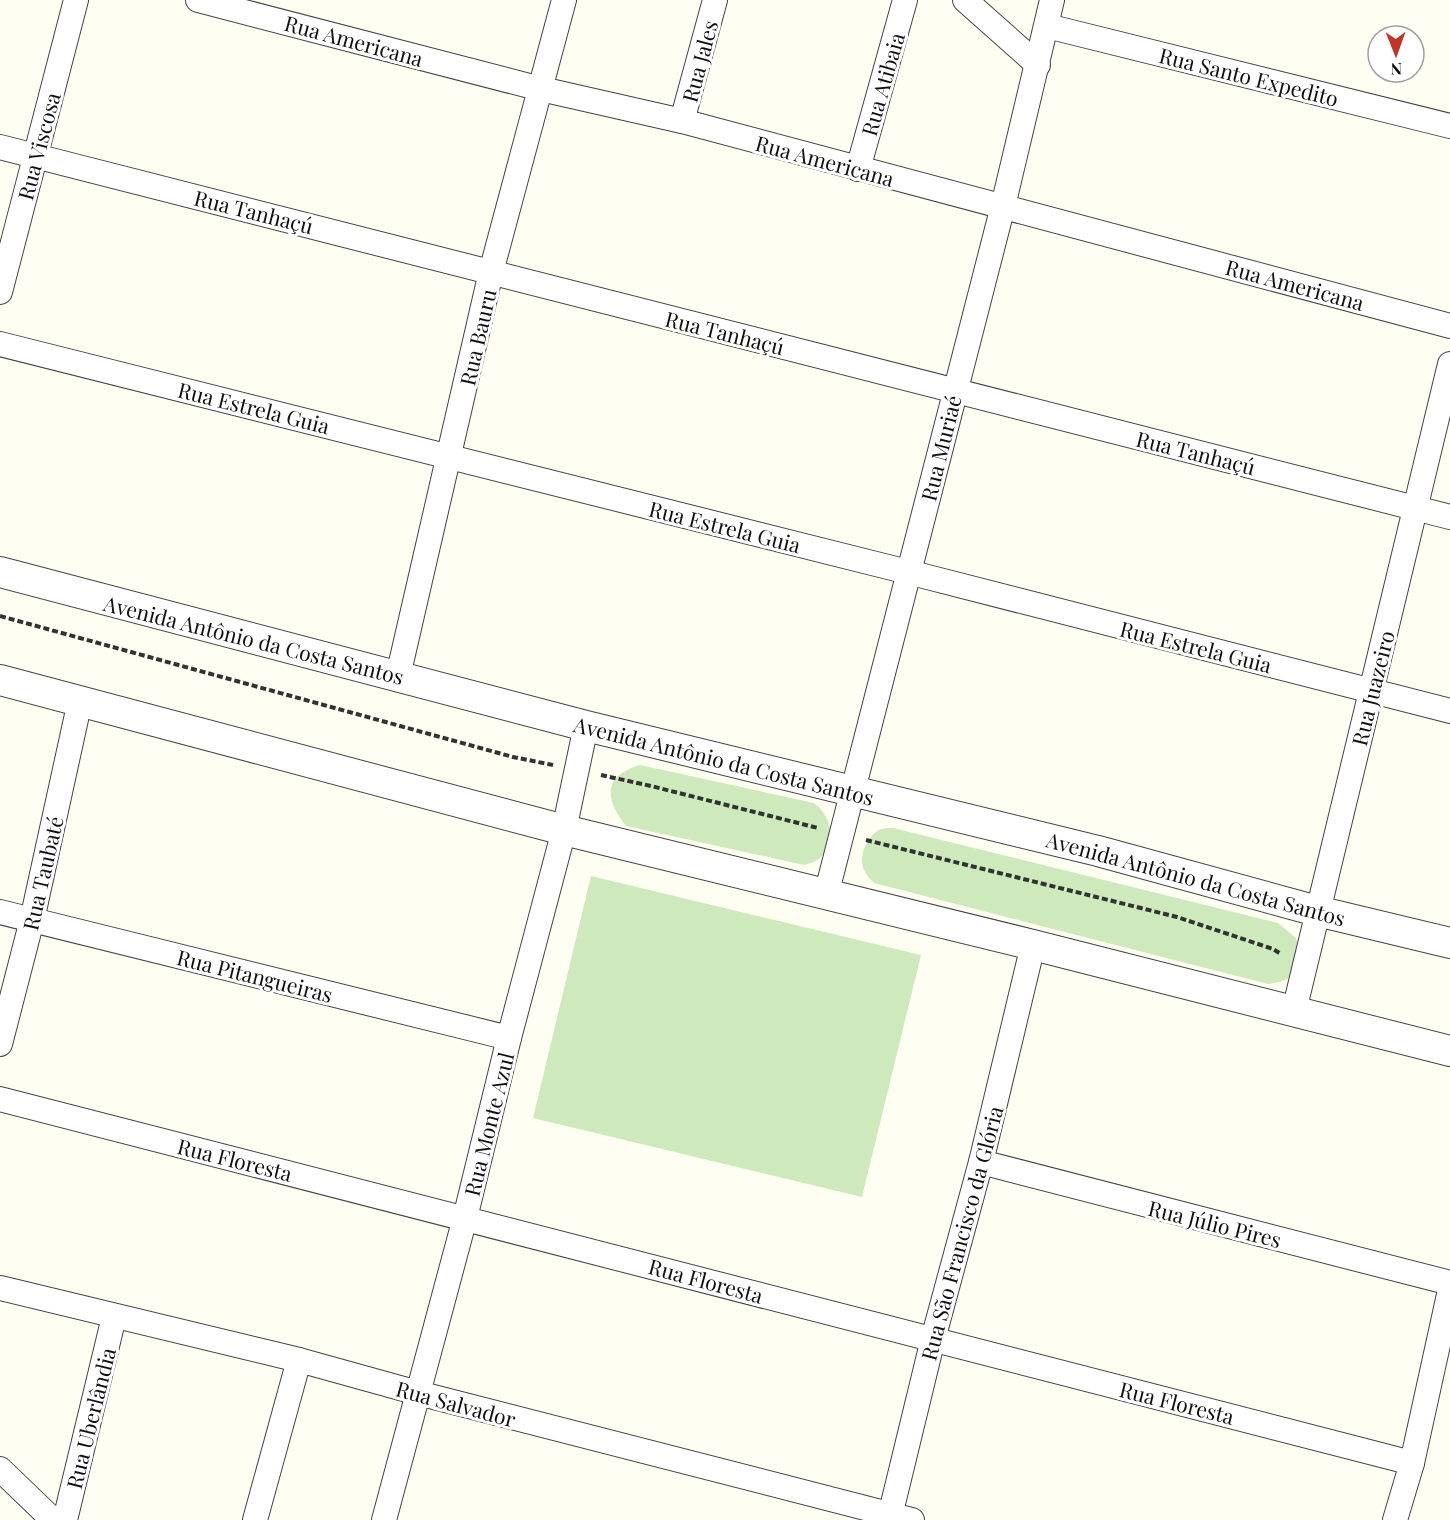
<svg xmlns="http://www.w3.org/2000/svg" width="1450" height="1520" font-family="'Playfair Display',serif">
	<rect width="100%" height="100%" fill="#fffef3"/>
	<g fill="#ceeabc">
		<path d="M640,765l174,38c18,13 25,43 3,57 -3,2 -9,4 -13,5l-178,-39c-22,-28 -23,-50 14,-61z"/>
		<path d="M893,828l385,95 18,15 5,13c-8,24 -5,29 -33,33l-394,-101c-3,-3 -7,-7 -9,-11 -8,-13 1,-35 14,-42 4,-2 10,-2 14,-2z"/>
		<polygon points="591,876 921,955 862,1197 533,1118"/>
	</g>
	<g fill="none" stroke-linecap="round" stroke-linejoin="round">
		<defs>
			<g id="minor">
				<polyline points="198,0 541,89 682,121 1450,326"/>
				<polyline points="965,0 1038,65"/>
				<polyline points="1047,26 1450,126"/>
				<polyline points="682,121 715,0"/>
				<polyline points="0,147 1450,517"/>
				<polyline points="858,169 905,0"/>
				<polyline points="0,292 76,0"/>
				<polyline points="0,344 908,572 1450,711"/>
				<polyline points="398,676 491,272 564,0"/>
				<polyline points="826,895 1003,206 1052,0"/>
				<polyline points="0,912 509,1038"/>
				<polyline points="1294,1011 1450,364"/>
				<polyline points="0,1044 32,920 80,701"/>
				<polyline points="0,1099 1412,1463"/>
				<polyline points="981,1162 1450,1283"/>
				<polyline points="0,1288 299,1360 418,1393 912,1520"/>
				<polyline points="0,1469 53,1520"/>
				<polyline points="65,1520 114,1317"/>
				<polyline points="255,1520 299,1360"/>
				<polyline points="384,1520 465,1218 509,1038 564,830 586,726"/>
				<polyline points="889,1520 933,1339 981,1162 1033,945"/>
				<polyline points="1395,1520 1412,1463 1450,1290"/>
			</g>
			<g id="tertiary">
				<polyline points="0,572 586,726 1098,851 1317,911 1450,943"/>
				<polyline points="0,680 564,830 1033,945 1450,1051"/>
			</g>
		</defs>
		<use href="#minor" stroke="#434343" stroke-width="26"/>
		<use href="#tertiary" stroke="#434343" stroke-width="32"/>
		<g stroke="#323232" stroke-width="4" stroke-dasharray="6 3" stroke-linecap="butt">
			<polyline points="0,616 513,757 553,765"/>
			<polyline points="601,775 651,786 818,828"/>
			<polyline points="866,840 1177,917 1273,949 1281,954"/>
		</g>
		<use href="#minor" stroke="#fff" stroke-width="24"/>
		<use href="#tertiary" stroke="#fff" stroke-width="30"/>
	</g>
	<g text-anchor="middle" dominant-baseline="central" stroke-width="6" stroke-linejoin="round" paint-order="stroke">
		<g font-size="21" fill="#101010" stroke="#fff">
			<text transform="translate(354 40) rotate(15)">Rua Americana</text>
			<text transform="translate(699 61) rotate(-75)">Rua Jales</text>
			<text transform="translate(1249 76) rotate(14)">Rua Santo Expedito</text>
			<text transform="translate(882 84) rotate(-74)">Rua Atibaia</text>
			<text transform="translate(38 146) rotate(-75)">Rua Viscosa</text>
			<text transform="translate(825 160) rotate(15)">Rua Americana</text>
			<text transform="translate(254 211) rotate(14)">Rua Tanhaçú</text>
			<text transform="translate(1295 284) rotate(15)">Rua Americana</text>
			<text transform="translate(725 332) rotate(14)">Rua Tanhaçú</text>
			<text transform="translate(477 337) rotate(-77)">Rua Bauru</text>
			<text transform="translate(254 407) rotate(14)">Rua Estrela Guia</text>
			<text transform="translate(940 448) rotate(-76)">Rua Muriaé</text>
			<text transform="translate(1196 452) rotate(14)">Rua Tanhaçú</text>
			<text transform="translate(725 526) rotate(14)">Rua Estrela Guia</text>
			<text transform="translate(254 639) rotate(14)">Avenida Antônio da Costa Santos</text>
			<text transform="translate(1196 646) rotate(14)">Rua Estrela Guia</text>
			<text transform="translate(1372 688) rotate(-76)">Rua Juazeiro</text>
			<text transform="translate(724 760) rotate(14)">Avenida Antônio da Costa Santos</text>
			<text transform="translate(42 873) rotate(-77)">Rua Taubaté</text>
			<text transform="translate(1196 878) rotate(15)">Avenida Antônio da Costa Santos</text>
			<text transform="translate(255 975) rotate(14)">Rua Pitangueiras</text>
			<text transform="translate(488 1124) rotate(-76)">Rua Monte Azul</text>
			<text transform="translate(235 1159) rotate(14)">Rua Floresta</text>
			<text transform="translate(1215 1223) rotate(14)">Rua Júlio Pires</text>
			<text transform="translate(961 1233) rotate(-75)">Rua São Francisco da Glória</text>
			<text transform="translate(706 1280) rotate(15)">Rua Floresta</text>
			<text transform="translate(1177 1402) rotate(14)">Rua Floresta</text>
			<text transform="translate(456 1403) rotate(15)">Rua Salvador</text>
			<text transform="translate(90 1418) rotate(-76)">Rua Uberlândia</text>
		</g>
	</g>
	<g transform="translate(1396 54) rotate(179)"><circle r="28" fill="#ffffff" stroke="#9f9f9f" stroke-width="1.5"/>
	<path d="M0-4.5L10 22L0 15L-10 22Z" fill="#c23426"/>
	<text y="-9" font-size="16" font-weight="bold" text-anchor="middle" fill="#101010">N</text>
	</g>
</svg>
